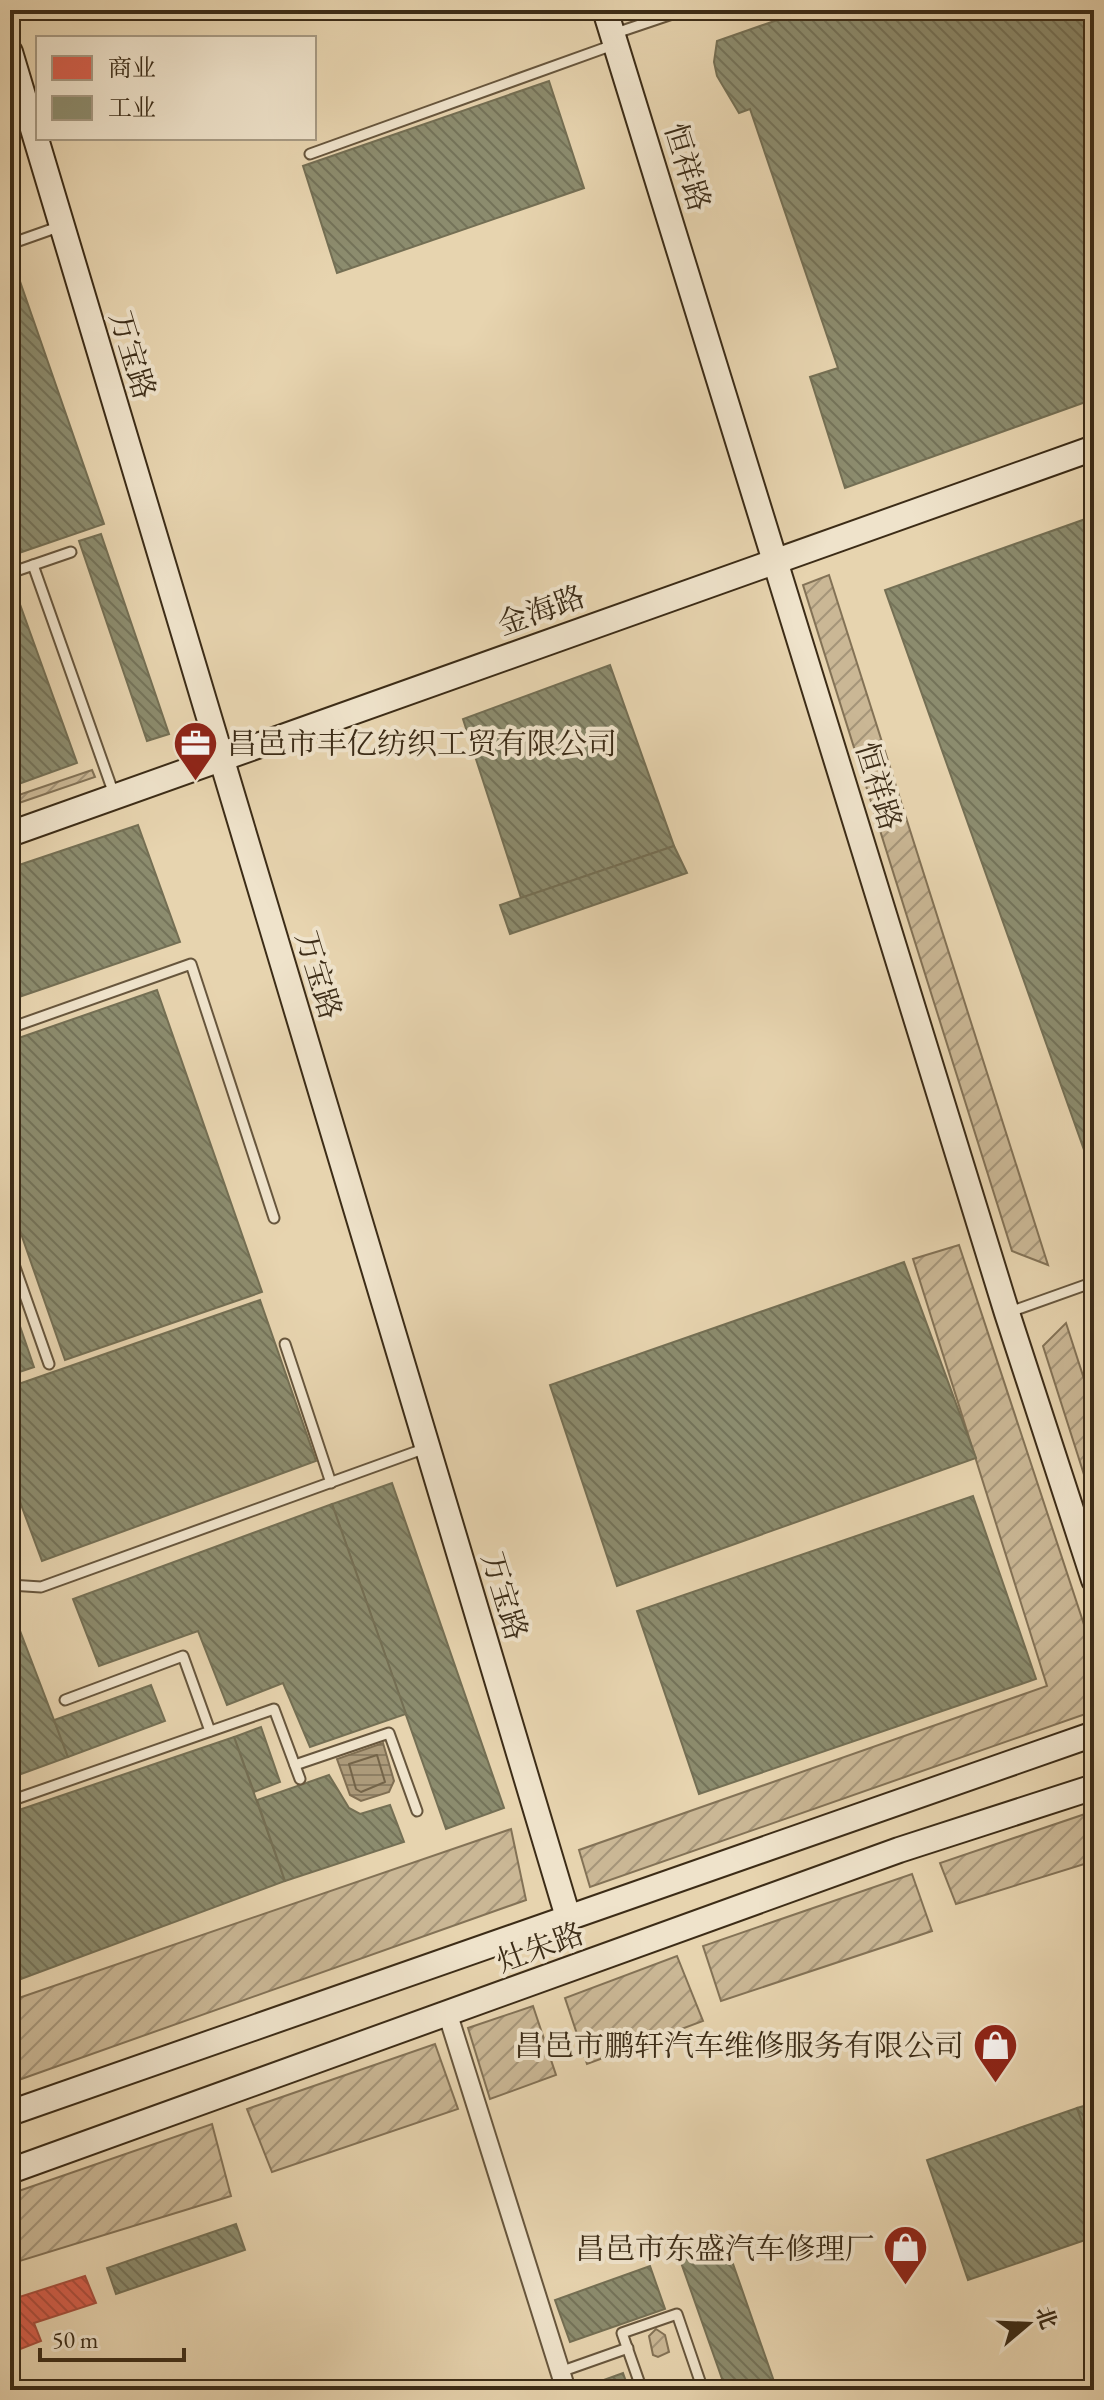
<svg xmlns="http://www.w3.org/2000/svg" width="1104" height="2400" font-family="'EB Garamond','Noto Serif SC',serif">
	<defs>
		<pattern id="garden-furrows" width="10" height="10" patternUnits="userSpaceOnUse" patternTransform="scale(2)"><rect width="10" height="10" fill="#cab795"/><path d="M-1 1l2-2M0 10L10 0M9 11l2-2" fill="none" stroke="#a59579"/></pattern>
		<pattern id="water-rules" width="6" height="5" patternUnits="userSpaceOnUse" patternTransform="scale(2)"><rect width="6" height="5" fill="#ad9b7b"/><path d="M0 2.5h6" fill="none" stroke="#8e7f64"/></pattern>
		<pattern id="shops-back-hatch" width="6" height="6" patternUnits="userSpaceOnUse" patternTransform="scale(2)"><rect width="6" height="6" fill="#d6604d"/><path d="M-1 5l2 2M0 0l6 6M5-1l2 2" fill="none" stroke="#af4f3f"/></pattern>
		<pattern id="industry-back-hatch" width="6" height="6" patternUnits="userSpaceOnUse" patternTransform="scale(2)"><rect width="6" height="6" fill="#8c8c6e"/><path d="M-1 5l2 2M0 0l6 6M5-1l2 2" fill="none" stroke="#747359"/></pattern>
	</defs>
	<rect width="100%" height="100%" fill="#e7d4af"/>
	<filter id="stains"><feTurbulence type="fractalNoise" baseFrequency=".0025" numOctaves="4"/><feColorMatrix values="0 0 0 0 .2 0 0 0 0 .09 0 0 0 0 .02 0 0 0 .5 -.17"/></filter>
	<radialGradient id="worn" r=".72"><stop offset=".6" stop-color="#630" stop-opacity="0"/><stop offset="1" stop-color="#630" stop-opacity=".3"/></radialGradient>
	<g fill="url(#garden-furrows)" stroke="#837256" stroke-width="2">
		<polygon points="829,575 1048,1265 1012,1251 803,585"/>
		<polygon points="92,770 95,777 10,806 10,798"/>
		<polygon points="959,1245 1094,1655 1094,1711 590,1887 579,1850 1047,1686 913,1259"/>
		<polygon points="1066,1323 1094,1410 1094,1506 1043,1346"/>
		<polygon points="1094,1811 1094,1861 956,1904 940,1863"/>
		<polygon points="511,1829 526,1900 10,2083 10,2001"/>
		<polygon points="912,1874 932,1931 721,2001 703,1946"/>
		<polygon points="677,1956 703,2021 587,2064 565,1998"/>
		<polygon points="533,2006 556,2075 490,2099 468,2028"/>
		<polygon points="435,2044 458,2109 272,2172 247,2109"/>
		<polygon points="212,2124 231,2196 10,2264 10,2194"/>
		<polygon points="656,2329 665,2335 669,2352 658,2357 653,2355 649,2336"/>
	</g>
	<polygon fill="url(#water-rules)" stroke="#806f53" stroke-width="2" points="383,1743 394,1781 389,1792 361,1801 350,1795 337,1759"/>
	<polygon fill="url(#shops-back-hatch)" stroke="#a8503d" stroke-width="2" points="85,2276 96,2303 34,2323 41,2341 10,2353 10,2300"/>
	<g fill="url(#industry-back-hatch)" stroke="#746f54" stroke-width="2">
		<polygon points="1094,10 1094,399 845,488 810,377 838,368 750,109 739,113 717,76 714,62 717,41 806,10"/>
		<polygon points="549,81 584,188 337,273 303,166"/>
		<polygon points="14,264 104,524 10,556 10,266"/>
		<polygon points="1094,516 1094,1178 885,590"/>
		<polygon points="101,534 169,734 147,741 79,541"/>
		<polygon points="17,596 77,763 10,787 10,598"/>
		<polygon points="610,665 674,846 521,898 463,719"/>
		<polygon points="138,825 180,942 10,1000 10,868"/>
		<polygon points="674,846 687,873 510,934 500,905"/>
		<polygon points="157,990 262,1292 65,1360 10,1202 10,1041"/>
		<polygon points="904,1262 976,1458 617,1586 550,1385"/>
		<polygon points="10,1297 34,1367 10,1375"/>
		<polygon points="260,1300 316,1461 42,1561 10,1475 10,1387"/>
		<polygon points="392,1483 504,1808 446,1829 332,1504"/>
		<polygon points="973,1496 1036,1679 699,1794 637,1611"/>
		<polygon points="332,1504 406,1714 310,1747 283,1683 227,1705 198,1631 99,1666 73,1599"/>
		<polygon points="14,1615 68,1757 10,1778 10,1616"/>
		<polygon points="151,1685 165,1721 68,1757 54,1720"/>
		<polygon points="261,1727 280,1782 254,1792 234,1737"/>
		<polygon points="234,1737 285,1881 10,1983 10,1813"/>
		<polygon points="329,1775 349,1808 360,1814 390,1805 404,1842 285,1881 257,1800"/>
		<polygon points="1094,2103 1094,2127 1084,2130 1077,2108"/>
		<polygon points="1077,2108 1094,2158 1094,2237 968,2280 927,2160"/>
		<polygon points="236,2224 245,2250 116,2294 107,2268"/>
		<polygon points="724,2238 777,2390 726,2390 678,2254"/>
		<polygon points="650,2266 665,2309 570,2342 555,2300"/>
		<polygon points="623,2373 629,2390 585,2390 584,2387"/>
	</g>
	<g fill="none" stroke-linecap="round" stroke-linejoin="round">
		<polygon stroke="#746449" stroke-width="2" points="377,1755 385,1782 361,1792 356,1789 349,1764"/>
		<defs>
			<g id="lane">
				<polyline points="613,34 684,10"/>
				<polyline points="310,154 613,45"/>
				<polyline points="10,244 61,226"/>
				<polyline points="33,565 115,797"/>
				<polyline points="10,573 71,552"/>
				<polyline points="10,1028 191,964 274,1218"/>
				<polyline points="10,1253 49,1364"/>
				<polyline points="1007,1313 1094,1282"/>
				<polyline points="285,1344 331,1483"/>
				<polyline points="10,1585 41,1587 426,1448"/>
				<polyline points="65,1700 183,1656 210,1731"/>
				<polyline points="295,1765 389,1733 417,1811"/>
				<polyline points="10,1801 274,1709 300,1779"/>
				<polyline points="560,2372 628,2348"/>
				<polyline points="642,2390 622,2333 677,2314 703,2390"/>
			</g>
			<polyline id="street" points="448,2015 566,2390"/>
			<g id="secondary">
				<polyline points="605,10 1007,1313 1094,1580"/>
				<polyline points="10,52 568,1917"/>
				<polyline points="10,834 1094,448"/>
				<polyline points="10,2113 1094,1734"/>
				<polyline points="10,2171 899,1850 1094,1787"/>
			</g>
		</defs>
		<use href="#lane" stroke="#67563d" stroke-width="13"/>
		<use href="#street" stroke="#67563d" stroke-width="22"/>
		<use href="#secondary" stroke="#3c2c17" stroke-width="28"/>
		<use href="#lane" stroke="#efe3cb" stroke-width="9"/>
		<use href="#street" stroke="#efe3cb" stroke-width="18"/>
		<use href="#secondary" stroke="#efe3cb" stroke-width="24"/>
	</g>
	<defs>
		<symbol id="office-pin" viewBox="-11 -11 22 30"><path d="M0 17L-7.5 6A9.5 9.5 0 1 1 7.5 6Z" fill="#8f2418" stroke="#efe3cb"/><path d="M-6-3h4V-5.5h4V-3h4V5H-6ZM-1-4.5V-3h2v-1.5ZM-6 0V1H6V0Z" fill="#fff"/></symbol>
		<symbol id="shop-pin" viewBox="-11 -11 22 30"><path d="M0 17L-7.5 6A9.5 9.5 0 1 1 7.5 6Z" fill="#8f2418" stroke="#efe3cb"/><path d="M-5-2.5h2.3a2.7 3.5 0 0 1 5.4 0H5L5.5 6h-11ZM-1.5-2.5h3a1.5 2.3 0 0 0-3 0Z" fill="#fff"/></symbol>
	</defs>
	<g fill-rule="evenodd">
		<use href="#office-pin" x="170" y="718" width="51" height="69"/>
		<use href="#shop-pin" x="970" y="2020" width="51" height="69"/>
		<use href="#shop-pin" x="880" y="2222" width="51" height="69"/>
	</g>
	<g text-anchor="middle" dominant-baseline="central" stroke-width="8" stroke-linejoin="round" paint-order="stroke">
		<g font-size="30" fill="#3c2c17" stroke="#efe3cb">
			<text transform="translate(688 167) rotate(73)">恒祥路</text>
			<text transform="translate(133 355) rotate(73)">万宝路</text>
			<text transform="translate(541 610) rotate(-20)">金海路</text>
			<text transform="translate(879 786) rotate(73)">恒祥路</text>
			<text transform="translate(319 975) rotate(73)">万宝路</text>
			<text transform="translate(505 1596) rotate(73)">万宝路</text>
			<text transform="translate(540 1947) rotate(-20)">灶朱路</text>
		</g>
		<g font-size="30" fill="#3c2c17" stroke="#efe3cb" text-anchor="end">
			<text x="227" y="743" text-anchor="start">昌邑市丰亿纺织工贸有限公司</text>
			<text x="964" y="2045">昌邑市鹏轩汽车维修服务有限公司</text>
			<text x="875" y="2248">昌邑市东盛汽车修理厂</text>
		</g>
	</g>
	<rect width="1104" height="2400" fill="none" stroke="#e7d4af" stroke-width="40"/>
	<rect x="12" y="12" width="1080" height="2376" fill="none" stroke="#3c2c17" stroke-width="4"/>
	<rect x="20" y="20" width="1064" height="2360" fill="none" stroke="#3c2c17" stroke-width="2"/>
	<rect x="36" y="36" width="280" height="104" fill="#efe3cb" stroke="#a79a83" stroke-width="2"/>
	<rect x="52" y="56" width="40" height="24" fill="#d6604d" stroke="#a79a83" stroke-width="2"/>
	<text x="108" y="76" font-size="24" fill="#3c2c17">商业</text>
	<rect x="52" y="96" width="40" height="24" fill="#8c8c6e" stroke="#a79a83" stroke-width="2"/>
	<text x="108" y="116" font-size="24" fill="#3c2c17">工业</text>
	<g transform="translate(1028 2324) rotate(71)" stroke="#efe3cb" stroke-width="6" paint-order="stroke">
	<path d="M0-6L14 30L0 20L-14 30Z" fill="#3c2c17"/>
	<text y="-12" font-size="22" font-weight="bold" text-anchor="middle" fill="#3c2c17">北</text>
	</g>
	<path d="M40 2348v12h144v-12" fill="none" stroke="#3c2c17" stroke-width="4"/>
	<text x="52" y="2348" font-size="24" fill="#3c2c17" stroke="#efe3cb" stroke-width="6" paint-order="stroke">50 m</text>
	<rect width="100%" height="100%" filter="url(#stains)"/>
	<rect width="100%" height="100%" fill="url(#worn)"/>
</svg>
